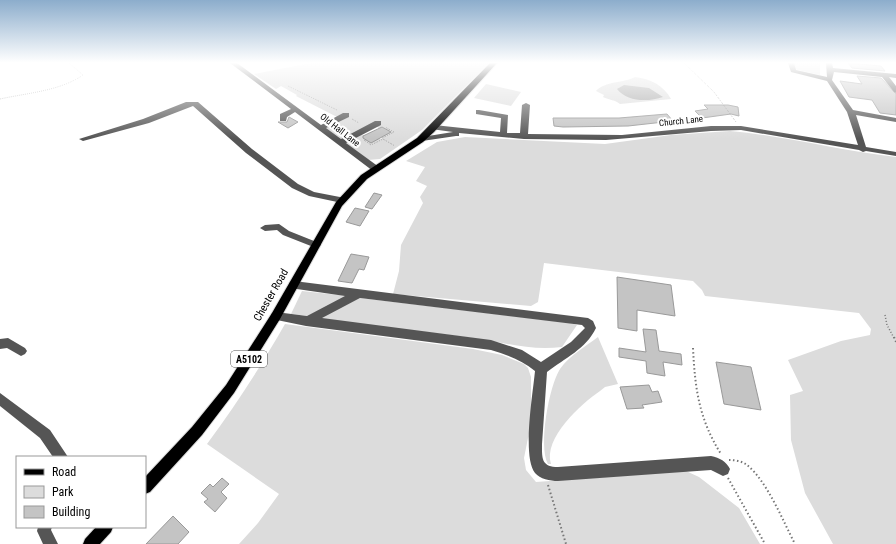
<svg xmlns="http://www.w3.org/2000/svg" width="896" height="544" font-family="'Roboto Condensed',sans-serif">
	<rect width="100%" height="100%" fill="#fff"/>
	<g fill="#dcdcdc" fill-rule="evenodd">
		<path d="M311,63h178l-67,67 -42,29 -12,1 -44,-33 17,-8 -45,-23 1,-1 -16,-9 -5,3 -22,-15zM376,126l4,3 3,-2 7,5 -9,7 -19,-4z"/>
		<polygon points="794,63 820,63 820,75 794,69"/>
		<path d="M635,77c16,2 28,8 36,22l-51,5c-4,-4 -11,-4 -17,-7l1,-2 -8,-4c9,-10 28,-8 39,-14z"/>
		<polygon points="486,84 521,92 511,106 474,98"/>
		<path d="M730,131c56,5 110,20 166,26v387h-63l-28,-51 -14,-53 -1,-45 13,-4 -15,-31 53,-19 29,-6 1,-6 -12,-16 -154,-17 -3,-6 -9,-9 -149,-18 -6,39 -7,4 -138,-12 6,-23 2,-26 22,-42 -3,-6 7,-11 -11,-5 9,-14 -19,-6 31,-19 28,-5 140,7 66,-9z"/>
		<polygon points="302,291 348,296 308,316 291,314"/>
		<path d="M360,298l210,25 7,2 -15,22c-33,4 -58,-5 -90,-9 -52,-7 -103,-12 -155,-19z"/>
		<path d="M285,324l188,25 29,6 22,9 4,4 3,9v46l-7,35 2,12 10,12 150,-11 13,6 40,31 21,36h-521l19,-21 21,-29 -72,-50c29,-39 54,-78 78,-120z"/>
		<path d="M598,337l20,47 -13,3 -5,4c-19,13 -57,47 -49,73h-3c-10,-18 1,-78 12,-95 9,-13 26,-23 38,-32z"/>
	</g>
	<path fill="#a3a3a3" d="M624,85l25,3 14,9c-15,5 -36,5 -46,-8z"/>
	<g fill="#c4c4c4" stroke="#999">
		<polygon points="848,63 881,66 885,71 852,68"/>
		<polygon points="857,76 881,78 896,94 896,115 880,113 872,100 849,97 840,81 862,84"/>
		<polygon points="704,105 728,105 738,107 739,116 731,114 702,118 695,111 708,109"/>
		<polygon points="667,114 673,121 628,126 563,127 554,126 553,118 619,118"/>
		<polygon points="289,117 298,122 288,128 278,122 287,122"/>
		<polygon points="382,127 391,132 371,143 363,138 363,136"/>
		<polygon points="374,193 382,195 372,209 365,207"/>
		<polygon points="355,208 369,211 360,226 346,222"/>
		<polygon points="351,254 369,257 364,270 359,269 352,283 338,281"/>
		<polygon points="617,277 671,285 675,316 637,310 637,331 618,328"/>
		<polygon points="643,329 656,330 659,351 681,354 682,365 663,362 665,376 647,373 646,361 619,357 619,348 646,352"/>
		<polygon points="716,362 751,367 761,410 724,404"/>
		<polygon points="649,385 652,392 658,391 662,402 642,405 644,408 627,409 620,387"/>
		<polygon points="222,478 229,484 221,492 227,498 215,512 204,502 208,499 201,493 210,484 213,487"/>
		<polygon points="173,516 189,532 178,544 146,544"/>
	</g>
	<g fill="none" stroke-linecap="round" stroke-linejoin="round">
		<defs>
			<g id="major">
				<polygon points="490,63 497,63 434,132 423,142 367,179 342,206 280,319 234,393 202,435 150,492 145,494 145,477 192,427 226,385 272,313 336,202 361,175 417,138"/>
				<polygon points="96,527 113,527 111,532 100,544 83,544 85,539"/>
			</g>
		</defs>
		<use href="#major" stroke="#dbdbdb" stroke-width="2"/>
		<g stroke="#777" stroke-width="1" stroke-dasharray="0.5 1.5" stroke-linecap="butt">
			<polyline points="684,63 714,92 736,122"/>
			<polyline points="288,86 337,110"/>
			<path d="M0,99c27,-6 60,-8 83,-24l-14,-12"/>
			<polyline points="352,119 359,123"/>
			<polyline points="382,138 394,132 385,127"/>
			<polyline points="364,140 371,145 383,139 395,146"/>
		</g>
		<polyline stroke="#777" stroke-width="1.5" stroke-dasharray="1 2" stroke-linecap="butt" points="885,315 887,325 894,338"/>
		<g stroke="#777" stroke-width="2" stroke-dasharray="1.5 2.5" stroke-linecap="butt">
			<polyline points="894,337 896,342"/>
			<path d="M693,348c2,41 6,71 28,106"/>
			<path d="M729,460c6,0 13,1 18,5 20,16 36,56 48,79"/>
			<polyline points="728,478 765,544"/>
			<polyline points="548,485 566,544"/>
		</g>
		<g fill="#555" fill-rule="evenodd">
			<polygon points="230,63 237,63 321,125 343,113 349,113 349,117 326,128 341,139 375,121 381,121 381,125 346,143 379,167 379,171 373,171 295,112 287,117 286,121 280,121 280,114 291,109"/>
			<polygon points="788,63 794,63 796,70 827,77 826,63 832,63 833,68 896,74 896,78 889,77 896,86 896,93 894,92 882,77 834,72 832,80 853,110 896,118 896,122 856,115 866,147 896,152 896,156 866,151 863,152 859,150 741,130 711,131 606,140 524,139 459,133 459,136 456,136 422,141 418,139 422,137 453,132 431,129 430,127 434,125 500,132 501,118 476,114 476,110 479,110 508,115 507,133 520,133 522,105 526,103 530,105 528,134 622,135 711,126 741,126 858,145 847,112 827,81 791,72"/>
			<polygon points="186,102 198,102 252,149 298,184 314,192 345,198 346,200 345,202 342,203 309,196 292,188 246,153 193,106 149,123 83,141 79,139 143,119"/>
			<polygon points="279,224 289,231 319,243 321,245 316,248 283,235 277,230 265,231 260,228 265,225"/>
			<path d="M294,281l294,37 5,3 3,7c-10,21 -31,30 -49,44l-5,72c0,14 -1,23 16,23l153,-11c9,2 15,5 19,13l-2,5 -5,2 -12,-6 -153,11c-8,0 -18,-2 -23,-8 -13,-16 -2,-80 0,-102 -13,-11 -28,-16 -44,-21l-185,-24 -34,-7 -1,-3 1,-3 4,-1 31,4 38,-20 -55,-8 -1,-3 1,-3zM360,298l222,27 3,3 -14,14 -30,20 -19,-12 -31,-10 -169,-22z"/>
			<polygon points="8,338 25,348 27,351 25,354 21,356 7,348 0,349 0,339"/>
			<polygon points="0,393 50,430 68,457 53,457 40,438 0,406"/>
			<polygon points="38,527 52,527 51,530 58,544 43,544 37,531"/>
		</g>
		<use href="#major" fill="#000" fill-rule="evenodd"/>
	</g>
	<linearGradient id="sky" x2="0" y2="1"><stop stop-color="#8cadcc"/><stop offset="0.45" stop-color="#fff"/><stop offset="1" stop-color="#fff" stop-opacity="0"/></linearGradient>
	<rect width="896" height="139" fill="url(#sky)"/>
	<g text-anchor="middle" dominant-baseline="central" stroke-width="4" stroke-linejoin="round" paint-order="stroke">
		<g font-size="9" fill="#000" stroke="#fff">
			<text transform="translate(681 121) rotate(-6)">Church Lane</text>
			<text transform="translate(340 130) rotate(38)">Old Hall Lane</text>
		</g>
		<rect fill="#fff" stroke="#4c4c4c" stroke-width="1" x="231" y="351" width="36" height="16" rx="3"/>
		<g font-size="10" font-weight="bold" fill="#000">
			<text x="249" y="359">A5102</text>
		</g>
		<g font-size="11" fill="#000" stroke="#fff">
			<text transform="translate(271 295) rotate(-60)">Chester Road</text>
		</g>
	</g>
	<rect x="16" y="456" width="130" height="72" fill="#ffffff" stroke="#999999"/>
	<rect x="24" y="469" width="20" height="6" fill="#000000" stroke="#999999"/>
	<text x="52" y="476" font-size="12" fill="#000000">Road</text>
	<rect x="24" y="486" width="20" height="12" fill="#dcdcdc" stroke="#999999"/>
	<text x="52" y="496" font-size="12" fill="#000000">Park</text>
	<rect x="24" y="506" width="20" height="12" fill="#c4c4c4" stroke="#999999"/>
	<text x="52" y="516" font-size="12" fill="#000000">Building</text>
</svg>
